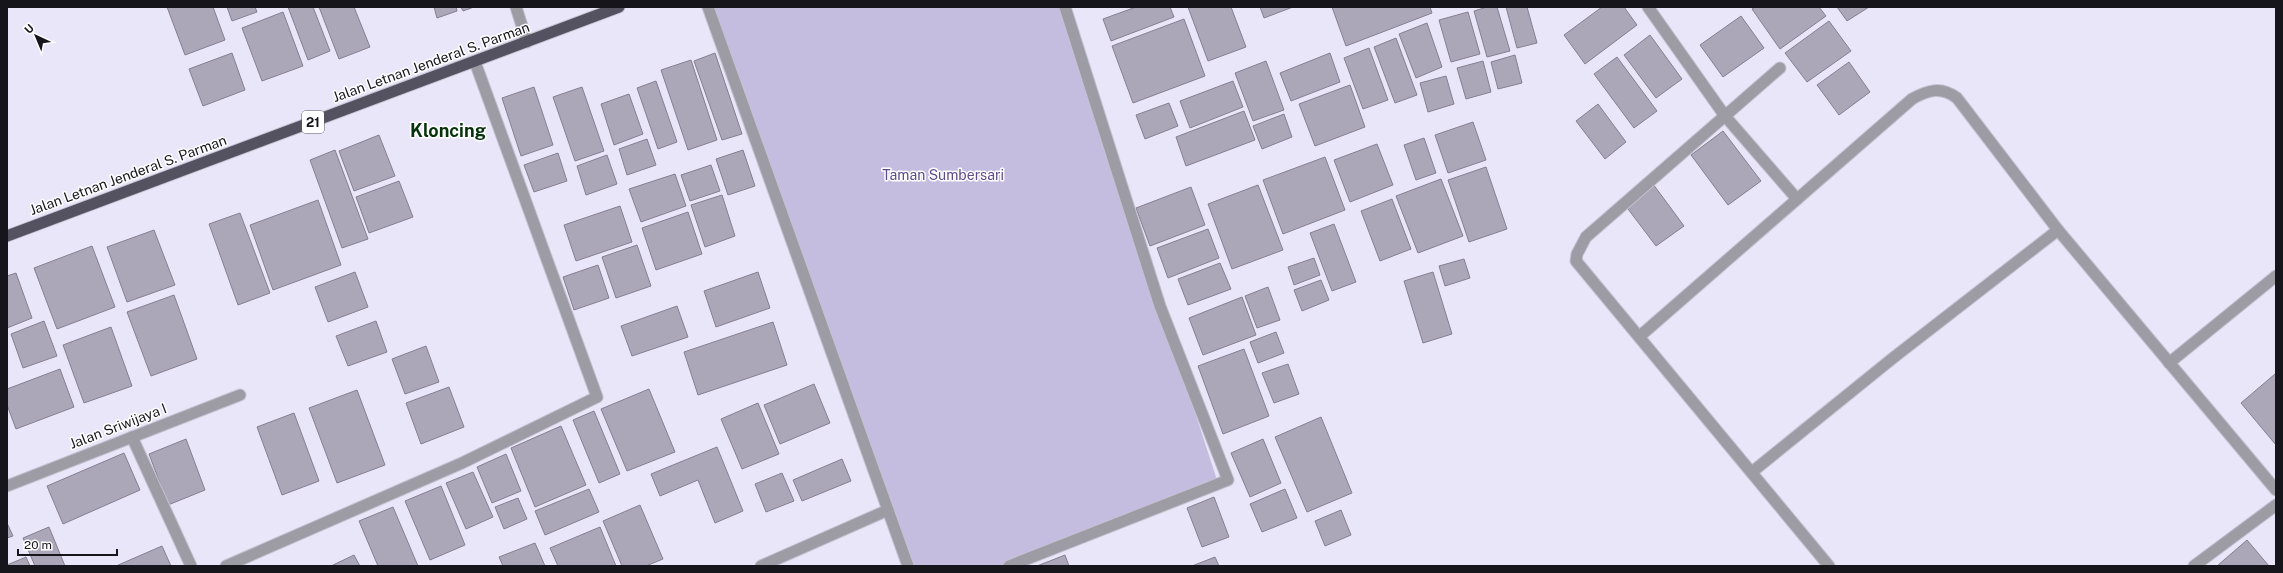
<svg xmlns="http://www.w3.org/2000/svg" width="2283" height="573" font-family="'Public Sans',sans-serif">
	<rect width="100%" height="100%" fill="#eae6f9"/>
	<polygon fill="#c5bde0" points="708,7 1063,7 1218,483 1011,566 904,566"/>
	<g fill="#aba7b9" stroke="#848091">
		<polygon points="167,7 213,7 225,40 185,55"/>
		<polygon points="227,7 255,7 257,12 232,21"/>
		<polygon points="288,7 313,7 330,51 308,60"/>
		<polygon points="319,7 354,7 370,47 339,59"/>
		<polygon points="434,7 456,7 457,11 437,18"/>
		<polygon points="461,7 474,7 463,11"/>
		<polygon points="1136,7 1170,7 1174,17 1111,41 1103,19"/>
		<polygon points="1188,7 1231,7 1246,47 1208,61"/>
		<polygon points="1260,7 1293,7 1264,18"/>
		<polygon points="1332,7 1430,7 1432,13 1346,46"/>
		<polygon points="1487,7 1497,7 1510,51 1487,57 1474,11"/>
		<polygon points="1506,7 1527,7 1537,43 1517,48"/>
		<polygon points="1602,7 1624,7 1637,25 1585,64 1564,35"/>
		<polygon points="1755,7 1819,7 1826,16 1780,49 1752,9"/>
		<polygon points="1837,7 1869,7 1847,21"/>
		<polygon points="283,12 303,66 262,81 242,28"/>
		<polygon points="1468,12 1480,54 1451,62 1439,20"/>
		<polygon points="1741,16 1764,48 1723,77 1700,45"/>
		<polygon points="1184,19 1205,76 1133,103 1112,46"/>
		<polygon points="1829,21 1851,51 1807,82 1785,53"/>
		<polygon points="1427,23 1442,67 1416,78 1399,34"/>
		<polygon points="1650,35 1682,79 1656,98 1624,55"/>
		<polygon points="1396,38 1417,95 1395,103 1374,47"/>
		<polygon points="1369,48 1388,100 1363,109 1344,58"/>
		<polygon points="232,53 245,90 203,106 189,69"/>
		<polygon points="715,53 742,134 722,140 694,61"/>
		<polygon points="1330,53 1340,82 1291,101 1280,73"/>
		<polygon points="1515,55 1522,83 1498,89 1491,62"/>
		<polygon points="1617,57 1657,111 1634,128 1594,74"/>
		<polygon points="691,60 717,140 688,150 661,70"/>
		<polygon points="1266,61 1284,110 1253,121 1235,73"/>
		<polygon points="1483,61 1491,92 1466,99 1457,68"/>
		<polygon points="1849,62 1870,92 1839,115 1817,85"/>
		<polygon points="1446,76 1454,104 1428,112 1420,83"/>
		<polygon points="656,81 677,142 658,149 637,88"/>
		<polygon points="1233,81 1243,107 1190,128 1180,101"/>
		<polygon points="1350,85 1365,127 1315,146 1299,104"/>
		<polygon points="534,87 553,145 521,156 502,98"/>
		<polygon points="582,87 604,151 575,161 553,97"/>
		<polygon points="629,94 643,134 614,145 601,104"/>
		<polygon points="1169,103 1178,126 1145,139 1136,115"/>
		<polygon points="1598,104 1626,142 1605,159 1576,121"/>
		<polygon points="1244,111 1255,140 1186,166 1176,137"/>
		<polygon points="1284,114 1292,137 1262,149 1253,126"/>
		<polygon points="1473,122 1486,160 1448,173 1435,135"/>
		<polygon points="1723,131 1761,181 1728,205 1691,155"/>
		<polygon points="379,135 395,176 354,191 339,151"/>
		<polygon points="1424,138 1436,173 1416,180 1404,145"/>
		<polygon points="647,139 656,165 627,175 619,149"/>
		<polygon points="1377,144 1393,185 1350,202 1334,160"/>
		<polygon points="335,150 368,239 342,248 310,160"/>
		<polygon points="743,150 755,186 728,195 716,159"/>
		<polygon points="558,153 567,181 534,192 524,165"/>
		<polygon points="607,155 617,184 586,195 577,166"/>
		<polygon points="1325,157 1345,210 1283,234 1263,180"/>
		<polygon points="711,165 720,191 690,201 681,175"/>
		<polygon points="1486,167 1507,229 1469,242 1448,180"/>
		<polygon points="675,174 686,206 641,222 629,189"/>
		<polygon points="1441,179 1463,236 1418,253 1396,196"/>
		<polygon points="399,181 413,217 369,233 356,197"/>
		<polygon points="1653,184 1684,226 1656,246 1625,205"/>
		<polygon points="1258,185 1283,250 1232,269 1208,204"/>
		<polygon points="1191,187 1205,225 1150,246 1136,208"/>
		<polygon points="722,195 735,236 705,247 691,205"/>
		<polygon points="1392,199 1411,249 1380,261 1361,211"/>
		<polygon points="318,200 341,265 273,290 250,225"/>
		<polygon points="620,206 632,242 576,261 564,225"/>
		<polygon points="688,212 702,254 656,270 642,228"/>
		<polygon points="240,213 270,293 238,305 209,224"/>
		<polygon points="1334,224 1356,282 1332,291 1310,233"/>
		<polygon points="1208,229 1219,258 1168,278 1157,248"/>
		<polygon points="154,230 175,285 127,302 107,247"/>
		<polygon points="637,245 651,286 616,298 602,257"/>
		<polygon points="92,246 115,307 57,329 34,268"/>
		<polygon points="1314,258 1320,275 1294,285 1288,267"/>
		<polygon points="1464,259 1470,278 1445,286 1439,266"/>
		<polygon points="1220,263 1231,289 1188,305 1178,279"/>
		<polygon points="598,265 609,298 574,310 563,277"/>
		<polygon points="355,272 368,307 328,322 315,287"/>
		<polygon points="758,272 770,308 716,327 704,291"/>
		<polygon points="1433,272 1452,334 1423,343 1404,281"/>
		<polygon points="16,273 32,318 7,328 7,276"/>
		<polygon points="1321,280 1329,300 1302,311 1294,290"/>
		<polygon points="1268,287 1280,320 1257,328 1245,296"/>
		<polygon points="174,295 197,359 151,376 127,312"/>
		<polygon points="1242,297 1256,335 1203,355 1189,318"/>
		<polygon points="677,306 688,337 632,356 621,326"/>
		<polygon points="44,321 57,356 23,368 11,334"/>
		<polygon points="376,321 387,352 348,366 336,336"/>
		<polygon points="773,322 787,365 698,395 684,352"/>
		<polygon points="111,327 132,386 84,403 63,345"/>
		<polygon points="1276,332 1284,353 1258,363 1250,342"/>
		<polygon points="426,346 439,382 405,394 392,359"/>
		<polygon points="1244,349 1269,416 1223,434 1198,366"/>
		<polygon points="1288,364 1299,394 1274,403 1262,373"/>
		<polygon points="60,369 74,407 16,429 7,405 7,389"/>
		<polygon points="2275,374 2276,376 2276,445 2241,403"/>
		<polygon points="814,384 830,423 780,444 764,405"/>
		<polygon points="449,387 464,427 421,444 406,403"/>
		<polygon points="649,389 675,452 627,471 601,409"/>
		<polygon points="357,390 385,465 337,483 309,408"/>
		<polygon points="758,403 779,454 742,469 721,419"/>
		<polygon points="594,411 620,474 599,483 573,420"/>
		<polygon points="294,413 319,481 282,495 257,427"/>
		<polygon points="1321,417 1352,493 1307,512 1275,437"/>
		<polygon points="561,426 586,485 535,507 511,448"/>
		<polygon points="186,439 205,490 168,505 149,454"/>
		<polygon points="1263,439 1281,483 1250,497 1231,453"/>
		<polygon points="717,447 743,511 715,523 698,480 660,496 651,474"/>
		<polygon points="124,453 140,490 63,524 47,486"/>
		<polygon points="506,454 521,491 492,503 477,467"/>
		<polygon points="842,459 851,481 802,501 793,480"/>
		<polygon points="473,472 493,517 466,529 446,483"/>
		<polygon points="782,473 794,501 766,512 755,484"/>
		<polygon points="441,486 465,545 430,560 405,501"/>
		<polygon points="589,489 599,512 545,535 535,511"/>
		<polygon points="1285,489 1297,518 1262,532 1250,504"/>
		<polygon points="1214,497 1229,537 1202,547 1187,508"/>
		<polygon points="518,498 527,519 504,529 495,507"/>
		<polygon points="640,505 663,559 646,566 622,566 603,521"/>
		<polygon points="393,507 418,566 378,566 359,521"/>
		<polygon points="1341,510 1351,535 1325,546 1315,521"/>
		<polygon points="7,523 13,536 7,538"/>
		<polygon points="49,527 65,566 35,566 23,538"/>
		<polygon points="600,527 616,566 558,566 550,548"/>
		<polygon points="2247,540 2269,566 2217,566"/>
		<polygon points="535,543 545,566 503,566 499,557"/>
		<polygon points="162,546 171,566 116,566"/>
		<polygon points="354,555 360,566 331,566"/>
		<polygon points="1065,555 1069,566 1037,566"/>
		<polygon points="26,557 30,566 7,566 7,565"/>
		<polygon points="1215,557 1219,566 1192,566"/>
	</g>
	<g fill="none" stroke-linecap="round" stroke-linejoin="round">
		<defs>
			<g id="minor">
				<polyline points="516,7 527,42"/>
				<polyline points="708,7 908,566"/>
				<polyline points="1648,7 1725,116 1797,199"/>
				<polyline points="1780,68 1586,237 1577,254 1576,261 1829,566"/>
				<path d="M1640,336l272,-237c16,-9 29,-13 45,-1l101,132 218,260"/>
				<polyline points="2169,363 2276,276"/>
				<polyline points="132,437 191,566"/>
				<polyline points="1752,472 1893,358 2058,230"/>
				<polyline points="7,486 240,395"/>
				<polyline points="226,566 462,463 597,397 475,62"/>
				<polyline points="761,566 888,510"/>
				<polyline points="1009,566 1228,480 1160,306 1065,7"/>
				<polyline points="2194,566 2276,505"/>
			</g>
			<polyline id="trunk" points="7,236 619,7"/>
		</defs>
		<use href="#minor" stroke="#c4c0d1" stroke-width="13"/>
		<use href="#trunk" stroke="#c4c0d1" stroke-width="13"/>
		<use href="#minor" stroke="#9d9ca4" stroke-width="11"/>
		<use href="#trunk" stroke="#545160" stroke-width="11"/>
	</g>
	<g text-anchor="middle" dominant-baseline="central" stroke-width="3" stroke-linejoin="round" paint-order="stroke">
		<rect fill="#fff" stroke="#5d5b60" stroke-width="1" x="302" y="111" width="22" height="22" rx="3"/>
		<g font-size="13" font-weight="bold" fill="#17151c">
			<text x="313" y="122">21</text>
		</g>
		<g font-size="14" fill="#17151c" stroke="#fff">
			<text transform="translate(431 62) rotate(-20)">Jalan Letnan Jenderal S. Parman</text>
			<text transform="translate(128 175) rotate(-20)">Jalan Letnan Jenderal S. Parman</text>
			<text transform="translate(118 426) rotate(-21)">Jalan Sriwijaya I</text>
		</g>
		<g font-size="14" fill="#5e4a8d" stroke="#fff">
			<text x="943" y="175">Taman Sumbersari</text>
		</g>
		<g font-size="18" font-weight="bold" fill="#06330d" stroke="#fff">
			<text x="448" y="130">Kloncing</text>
		</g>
	</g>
	<rect width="2283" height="573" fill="none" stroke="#17151c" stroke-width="16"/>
	<g transform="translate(36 36) rotate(316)" stroke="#ffffff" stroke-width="3" paint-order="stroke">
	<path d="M0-3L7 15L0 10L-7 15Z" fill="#17151c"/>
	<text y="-6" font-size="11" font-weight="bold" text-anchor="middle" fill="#17151c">U</text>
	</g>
	<path d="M18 549v6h99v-6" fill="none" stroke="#17151c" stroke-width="2"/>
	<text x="24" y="549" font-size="12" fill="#17151c" stroke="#ffffff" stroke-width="3" paint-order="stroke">20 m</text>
</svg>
